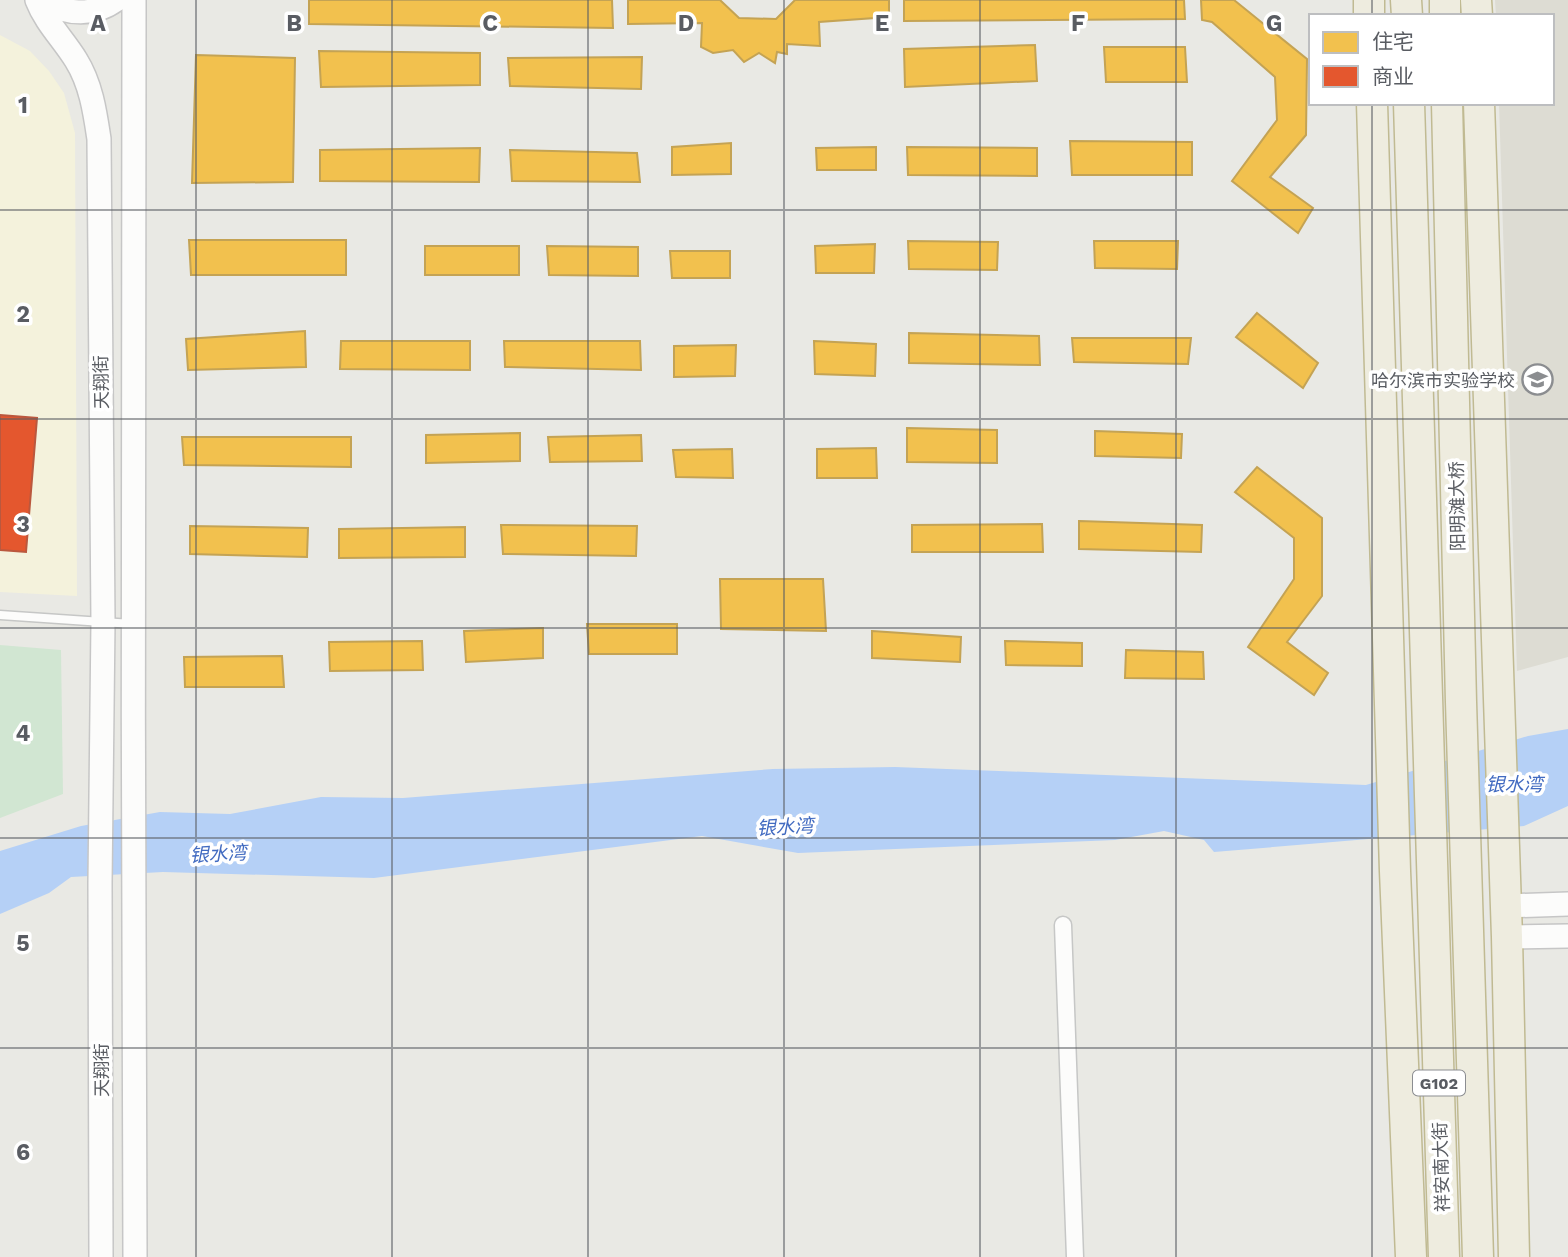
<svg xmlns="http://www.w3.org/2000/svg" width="1568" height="1257" font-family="'Work Sans','Noto Sans SC',sans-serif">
	<rect width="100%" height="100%" fill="#e9e9e4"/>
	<polygon fill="#f4f2dc" points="0,35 30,51 49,71 64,93 75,133 77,596 0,592"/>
	<polygon fill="#dddcd3" points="1495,0 1568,0 1568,657 1517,671 1499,103 1552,103 1552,16 1496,16"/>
	<polygon fill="#d1e6d2" points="0,645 61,650 63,794 0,818"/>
	<polygon fill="#b5d0f6" points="1568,729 1568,806 1524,826 1214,852 1204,840 1164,831 1115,840 798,853 702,836 374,878 163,872 71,877 49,893 0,914 0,851 81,826 160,812 230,814 321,797 403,798 773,769 895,767 1366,785 1528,736"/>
	<g fill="#f2c14e" stroke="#c4a354" stroke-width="2">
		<polygon points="309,0 612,0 613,28 309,24"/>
		<polygon points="628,0 720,0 739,18 776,19 795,0 889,0 889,17 819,22 820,46 787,44 787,54 777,52 775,63 759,53 744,62 733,50 713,53 701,47 702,23 628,24"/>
		<polygon points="904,0 1184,0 1185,19 904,21"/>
		<polygon points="1201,0 1234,0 1307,59 1306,135 1270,177 1313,208 1298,233 1232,181 1277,120 1275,77 1212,22 1202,20"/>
		<polygon points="1035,45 1037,81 905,87 904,49"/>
		<polygon points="1104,47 1185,47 1187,82 1106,82"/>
		<polygon points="319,51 480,53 480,85 321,87"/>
		<polygon points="196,55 295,58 293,182 192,183"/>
		<polygon points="642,57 641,89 510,86 508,58"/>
		<polygon points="1070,141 1192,142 1192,175 1072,175"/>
		<polygon points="731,143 731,174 672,175 672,147"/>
		<polygon points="876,147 876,170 817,170 816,148"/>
		<polygon points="907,147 1037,148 1037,176 908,175"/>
		<polygon points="480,148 479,182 320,181 320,150"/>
		<polygon points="510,150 637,153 640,182 512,181"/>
		<polygon points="189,240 346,240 346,275 191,275"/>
		<polygon points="908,241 998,242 997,270 909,269"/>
		<polygon points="1094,241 1178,241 1177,269 1095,268"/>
		<polygon points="875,244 874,273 816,273 815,246"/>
		<rect x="425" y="246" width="94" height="29"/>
		<polygon points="547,246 638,247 638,276 549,275"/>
		<polygon points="670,251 730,251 730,278 672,278"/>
		<polygon points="1257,313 1318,363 1303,388 1236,337"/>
		<polygon points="305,331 306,367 188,370 186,339"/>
		<polygon points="909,333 1039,336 1040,365 909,363"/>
		<polygon points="1072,338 1191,338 1188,364 1074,362"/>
		<polygon points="341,341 470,341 470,370 340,369"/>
		<polygon points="504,341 640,341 641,370 505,367"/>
		<polygon points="814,341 876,344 875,376 815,374"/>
		<polygon points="736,345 735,376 674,377 674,346"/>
		<polygon points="907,428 997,430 997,463 907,462"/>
		<polygon points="1095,431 1182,434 1181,458 1095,456"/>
		<polygon points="520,433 520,461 426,463 426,435"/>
		<polygon points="641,435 642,461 550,462 548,437"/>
		<polygon points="182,437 351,437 351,467 184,465"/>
		<polygon points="876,448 877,478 817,478 817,449"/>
		<polygon points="732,449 733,478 676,477 673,450"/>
		<polygon points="1257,467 1322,518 1322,596 1287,642 1328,673 1314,695 1248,647 1294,579 1294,538 1235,492"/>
		<polygon points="1079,521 1202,525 1201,552 1079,549"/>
		<polygon points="1042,524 1043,552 912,552 912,525"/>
		<polygon points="501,525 637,526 636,556 503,554"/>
		<polygon points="190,526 308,528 307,557 190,554"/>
		<polygon points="465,527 465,557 339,558 339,529"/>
		<polygon points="720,579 823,579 826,631 721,629"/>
		<polygon points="587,624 677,624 677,654 589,654"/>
		<polygon points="543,628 543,658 466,662 464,631"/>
		<polygon points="872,631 961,637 960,662 872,658"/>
		<polygon points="422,641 423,670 330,671 329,642"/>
		<polygon points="1005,641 1082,643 1082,666 1006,665"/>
		<polygon points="1126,650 1203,652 1204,679 1125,678"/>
		<polygon points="282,656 284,687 185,687 184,657"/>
	</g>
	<polygon fill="#e4572e" stroke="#ba583e" stroke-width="2" points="0,415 37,418 26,552 0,550"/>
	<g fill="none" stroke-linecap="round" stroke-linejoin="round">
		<defs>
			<polyline id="lane" points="0,615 132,624"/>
			<polyline id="street" points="1063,925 1075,1257"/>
			<g id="secondary">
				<path d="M37,0c9,23 26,39 39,60 15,24 19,52 23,79l4,483 -3,261 1,374"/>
				<path d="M40,0c26,14 51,18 76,0"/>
				<path d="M134,0c0,419 -2,838 1,1257"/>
				<polyline points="1505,906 1568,904"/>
				<polyline points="1507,937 1568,936"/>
			</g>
			<g id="highway">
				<polyline points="1369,0 1369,16"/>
				<polyline points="1406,0 1407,16"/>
				<polyline points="1445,0 1445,16"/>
				<polyline points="1476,0 1477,16"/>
				<polyline points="1372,103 1395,871 1411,1257"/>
				<polyline points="1409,103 1444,1257"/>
				<polyline points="1447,103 1461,702 1478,1257"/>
				<polyline points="1479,103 1507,937 1514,1257"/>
			</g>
		</defs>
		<use href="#lane" stroke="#c6c7c6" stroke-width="11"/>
		<use href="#street" stroke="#c6c7c6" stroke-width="19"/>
		<use href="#secondary" stroke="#c6c6c6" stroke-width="26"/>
		<use href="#highway" stroke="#c0ba92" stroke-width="33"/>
		<use href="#lane" stroke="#fcfcfb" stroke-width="8"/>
		<use href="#street" stroke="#fcfcfb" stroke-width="16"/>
		<use href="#secondary" stroke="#fcfcfb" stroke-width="23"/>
		<use href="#highway" stroke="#eeecdf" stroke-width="30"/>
	</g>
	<path fill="none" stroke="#595c62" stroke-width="2" stroke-opacity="0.55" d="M196,0v1257M392,0v1257M588,0v1257M784,0v1257M980,0v1257M1176,0v1257M1372,0v16M1372,103v1154M0,210h1568M0,419h1568M0,628h1568M0,838h1568M0,1048h1568"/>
	<defs>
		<symbol id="school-ring" viewBox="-11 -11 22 22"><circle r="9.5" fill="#fff" stroke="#8b8d90" stroke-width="1.5"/><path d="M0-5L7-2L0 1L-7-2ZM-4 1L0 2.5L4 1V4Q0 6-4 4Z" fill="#8b8d90"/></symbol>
	</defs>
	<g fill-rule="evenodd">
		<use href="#school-ring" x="1520" y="362" width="35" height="35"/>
	</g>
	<g text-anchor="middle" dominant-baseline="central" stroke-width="7" stroke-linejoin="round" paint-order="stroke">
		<rect fill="#fff" stroke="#8b8d91" stroke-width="2" x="1413" y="1070.5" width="52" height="25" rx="5"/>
		<g font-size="16" font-weight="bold" fill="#595c62">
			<text x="1439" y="1083">G102</text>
		</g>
		<g font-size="18" fill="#595c62" stroke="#fff" text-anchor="end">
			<text x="1515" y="380">哈尔滨市实验学校</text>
		</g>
		<g font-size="18" fill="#595c62" stroke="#fff">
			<text transform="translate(101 382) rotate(-91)">天翔街</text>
			<text transform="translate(1457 506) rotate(-91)">阳明滩大桥</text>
			<text transform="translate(101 1070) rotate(-90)">天翔街</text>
			<text transform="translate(1441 1167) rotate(-92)">祥安南大街</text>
		</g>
		<g font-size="19" font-style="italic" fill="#426bc1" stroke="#fff">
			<text x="1514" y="784">银水湾</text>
			<text transform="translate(785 827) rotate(-3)">银水湾</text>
			<text transform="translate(218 854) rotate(-3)">银水湾</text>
		</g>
	</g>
	<g font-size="23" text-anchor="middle" font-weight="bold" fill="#595c62" stroke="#fff" stroke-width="7" stroke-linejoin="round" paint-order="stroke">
		<text x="98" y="31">A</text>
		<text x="294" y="31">B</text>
		<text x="490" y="31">C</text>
		<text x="686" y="31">D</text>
		<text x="882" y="31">E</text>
		<text x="1078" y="31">F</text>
		<text x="1274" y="31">G</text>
		<text x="23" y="113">1</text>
		<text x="23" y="322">2</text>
		<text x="23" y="532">3</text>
		<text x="23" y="741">4</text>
		<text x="23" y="951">5</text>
		<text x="23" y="1160">6</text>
	</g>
	<rect x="1309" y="14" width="245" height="91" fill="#ffffff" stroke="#bdbec0" stroke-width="2"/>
	<rect x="1323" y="32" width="35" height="21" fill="#f2c14e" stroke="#bdbec0" stroke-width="2"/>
	<text x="1372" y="49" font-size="21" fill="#595c62">住宅</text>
	<rect x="1323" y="66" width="35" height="21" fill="#e4572e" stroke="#bdbec0" stroke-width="2"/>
	<text x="1372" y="84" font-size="21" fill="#595c62">商业</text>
</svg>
